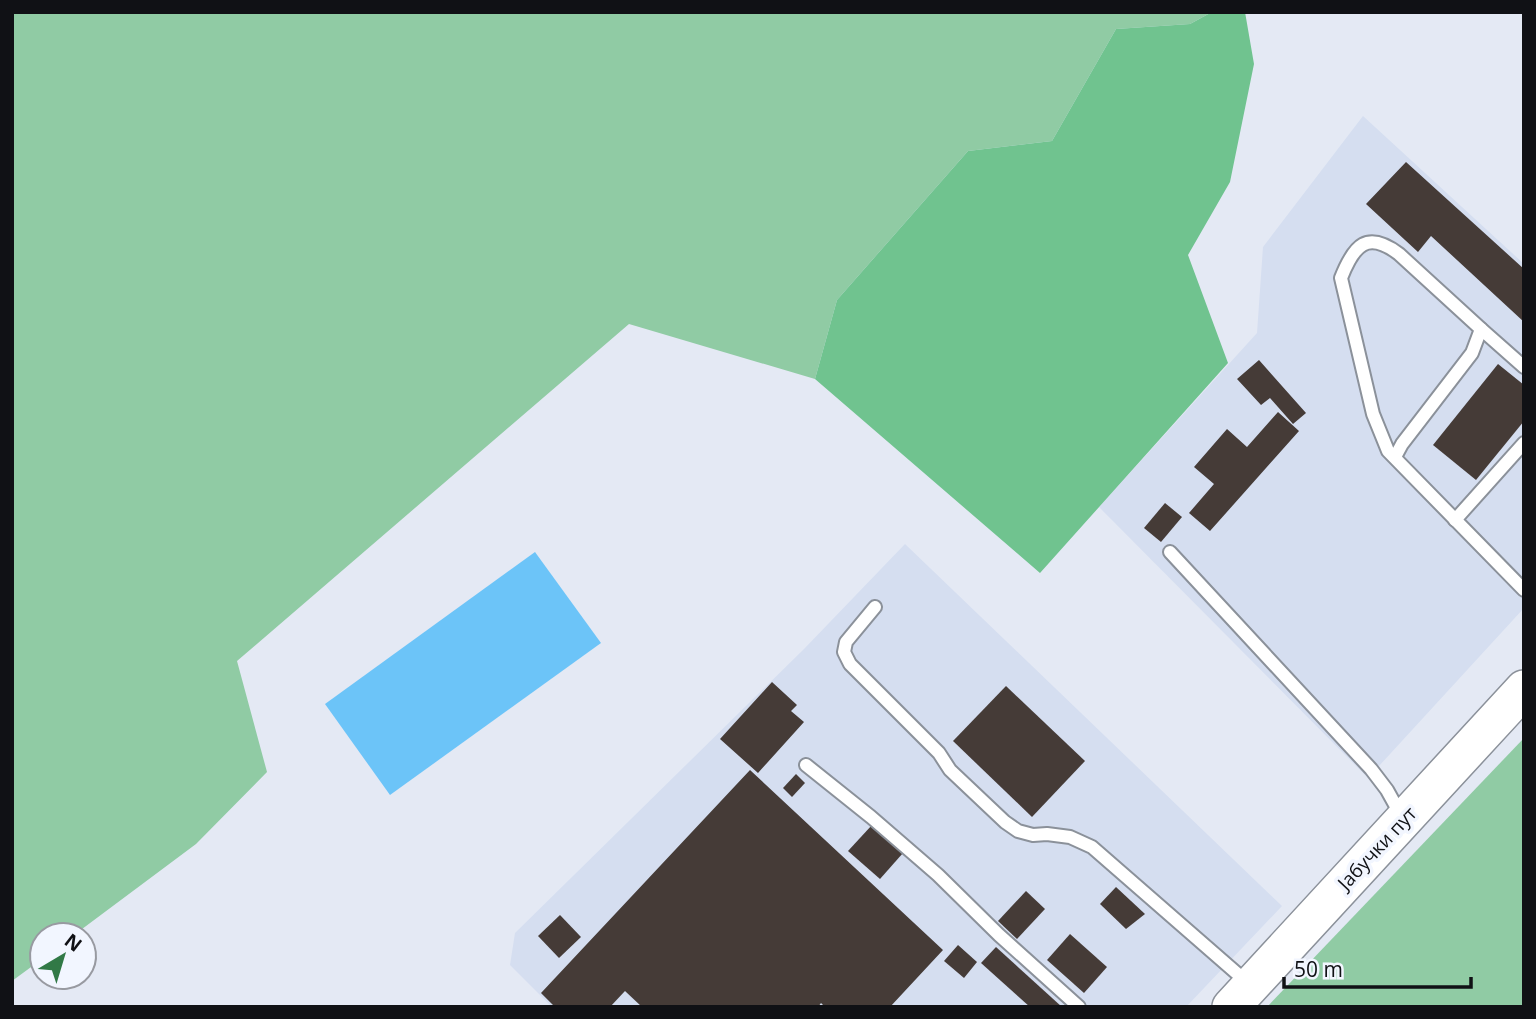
<svg xmlns="http://www.w3.org/2000/svg" width="1536" height="1019" font-family="'Open Sans',sans-serif">
	<rect width="100%" height="100%" fill="#e4e9f4"/>
	<g fill="#d5def0">
		<polygon points="1363,116 1524,264 1524,608 1368,778 1099,507 1257,333 1263,247"/>
		<polygon points="905,544 1282,906 1186,1007 552,1007 510,965 515,933 804,649"/>
	</g>
	<g fill="#90cba4">
		<polygon points="12,12 1212,12 1190,24 1116,29 1052,141 968,151 837,300 815,379 629,324 237,661 267,772 196,844 74,935 42,935 42,959 12,981"/>
		<polygon points="1524,738 1524,1007 1267,1007"/>
	</g>
	<polygon fill="#70c38f" points="1212,12 1245,12 1254,64 1230,182 1188,255 1228,363 1040,573 815,379 837,300 968,151 1052,141 1116,29 1190,24"/>
	<polygon fill="#6cc4f8" points="535,552 601,643 390,795 325,704"/>
	<g fill="#453b37">
		<polygon points="1406,162 1524,269 1524,322 1431,236 1418,252 1366,204"/>
		<polygon points="1259,360 1306,413 1293,424 1270,398 1261,405 1237,379"/>
		<polygon points="1498,364 1524,385 1524,421 1476,480 1433,445"/>
		<polygon points="1278,412 1299,431 1210,531 1189,513 1214,484 1194,467 1227,429 1247,447"/>
		<polygon points="1165,503 1182,517 1161,542 1144,528"/>
		<polygon points="772,682 797,705 791,711 804,722 758,773 720,739"/>
		<polygon points="1006,686 1085,761 1032,817 953,741"/>
		<polygon points="750,770 943,950 890,1007 825,1007 821,1003 818,1007 642,1007 625,991 610,1007 555,1007 541,993"/>
		<polygon points="796,774 805,783 792,797 783,788"/>
		<polygon points="872,825 903,853 880,879 848,851"/>
		<polygon points="1116,887 1145,914 1126,929 1100,904"/>
		<polygon points="1026,891 1045,909 1017,939 998,921"/>
		<polygon points="560,915 581,937 559,958 538,936"/>
		<polygon points="1070,934 1107,967 1084,993 1047,960"/>
		<polygon points="958,945 977,962 964,978 944,961"/>
		<polygon points="996,947 1062,1007 1030,1007 981,963"/>
	</g>
	<g fill="none" stroke-linecap="round" stroke-linejoin="round">
		<defs>
			<g id="lane">
				<polyline points="1481,329 1524,367"/>
				<path d="M1395,457l7,-13 70,-91 9,-24 -82,-75c-32,-24 -45,-9 -58,24l32,136 15,37 136,139"/>
				<polyline points="1455,520 1524,443"/>
				<polyline points="1170,552 1371,769 1387,790 1402,817"/>
				<polyline points="875,607 846,642 844,652 850,664 939,753 950,770 1005,822 1018,831 1033,835 1047,834 1070,837 1092,847 1248,983"/>
				<polyline points="806,765 871,817 938,875 999,935 1079,1007"/>
			</g>
			<polyline id="secondary" points="1231,1007 1524,689"/>
		</defs>
		<use href="#lane" stroke="#8b919a" stroke-width="16"/>
		<use href="#secondary" stroke="#8b919a" stroke-width="40"/>
		<use href="#lane" stroke="#fff" stroke-width="12"/>
		<use href="#secondary" stroke="#fff" stroke-width="37"/>
	</g>
	<g text-anchor="middle" dominant-baseline="central" stroke-width="7" stroke-linejoin="round" paint-order="stroke">
		<g font-size="19" fill="#101115" stroke="#f2f6ff">
			<text transform="translate(1377 848) rotate(-47)">Јабучки пут</text>
		</g>
	</g>
	<rect width="1536" height="1019" fill="none" stroke="#101115" stroke-width="28"/>
	<g transform="translate(63 956) rotate(38)"><circle r="33" fill="#f2f6ff" stroke="#989aa1" stroke-width="2"/>
	<path d="M0-5L12 26L0 18L-12 26Z" fill="#317946"/>
	<text y="-10" font-size="19" font-weight="bold" text-anchor="middle" fill="#101115">N</text>
	</g>
	<path d="M1284 977v10h187v-10" fill="none" stroke="#101115" stroke-width="3.5"/>
	<text x="1294" y="977" font-size="21" fill="#101115" stroke="#f2f6ff" stroke-width="5" paint-order="stroke">50 m</text>
</svg>
